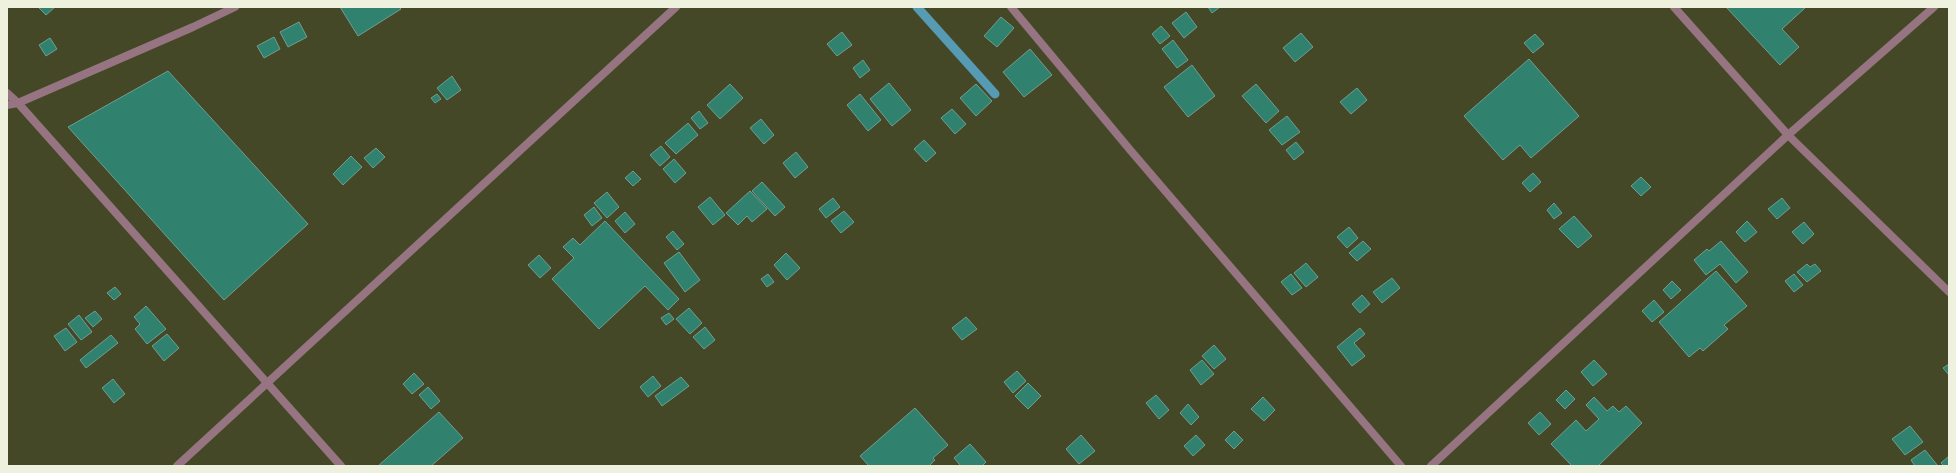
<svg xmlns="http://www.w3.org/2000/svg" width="1956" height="473" font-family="Mulish,sans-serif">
	<rect width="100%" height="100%" fill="#444826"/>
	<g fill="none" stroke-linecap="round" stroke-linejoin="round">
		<polyline stroke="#569ab3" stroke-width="9" points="917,7 995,94"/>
	</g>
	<g fill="#30826f" stroke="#719e91">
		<polygon points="40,7 55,7 46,15 39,8"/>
		<polygon points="340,7 399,7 401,9 358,36"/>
		<polygon points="1208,7 1220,7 1212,13"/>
		<polygon points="1726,7 1806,7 1782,29 1799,47 1780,65"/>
		<polygon points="1186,12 1197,27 1184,38 1172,23"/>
		<polygon points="1001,17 1014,28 997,47 984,36"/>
		<polygon points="299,22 307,37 288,47 280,32"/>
		<polygon points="1161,26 1170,36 1160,44 1152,34"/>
		<polygon points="842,32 852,45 837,56 827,44"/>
		<polygon points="1301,33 1313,47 1295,62 1283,48"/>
		<polygon points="1535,34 1544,44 1533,53 1524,43"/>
		<polygon points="274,37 280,49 264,58 257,46"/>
		<polygon points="50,38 57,49 46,56 39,45"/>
		<polygon points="1173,40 1188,60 1177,68 1162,49"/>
		<polygon points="1030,49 1052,75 1024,97 1003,72"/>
		<polygon points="1529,59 1579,116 1531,158 1520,145 1503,160 1464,116"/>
		<polygon points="863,60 870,70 860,78 853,68"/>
		<polygon points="1192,65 1215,96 1188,117 1164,87"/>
		<polygon points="168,71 308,224 224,300 68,127"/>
		<polygon points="452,76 461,90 447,100 437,88"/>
		<polygon points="889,83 911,110 892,126 870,99"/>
		<polygon points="730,84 743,98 720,119 707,105"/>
		<polygon points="976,84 992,101 976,116 960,98"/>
		<polygon points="1256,84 1279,111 1266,123 1242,96"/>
		<polygon points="1357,88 1367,100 1351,114 1340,102"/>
		<polygon points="437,94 441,99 435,103 431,98"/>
		<polygon points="860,94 881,120 868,131 847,105"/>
		<polygon points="952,109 966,124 955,134 941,118"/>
		<polygon points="699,111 708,123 700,129 691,118"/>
		<polygon points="1287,116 1300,132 1282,145 1269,130"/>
		<polygon points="761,119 774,135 764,144 750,128"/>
		<polygon points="688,123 698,135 676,154 665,143"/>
		<polygon points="924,140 936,153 926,162 914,149"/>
		<polygon points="1296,142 1304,152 1294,160 1286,150"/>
		<polygon points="661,146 670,157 660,166 650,155"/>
		<polygon points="376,148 385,157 373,168 364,158"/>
		<polygon points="796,152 808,167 795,178 783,163"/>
		<polygon points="351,156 362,167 343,185 333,174"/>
		<polygon points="674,159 686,173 675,183 663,169"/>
		<polygon points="633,171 641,179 633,186 625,178"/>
		<polygon points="1533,173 1541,182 1530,192 1522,183"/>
		<polygon points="1641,177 1651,187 1641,196 1631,186"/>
		<polygon points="762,182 785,207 775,216 752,191"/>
		<polygon points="750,191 767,209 752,222 747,216 738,225 726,213"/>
		<polygon points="607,192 619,207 607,218 594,203"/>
		<polygon points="710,197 725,215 713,225 698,207"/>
		<polygon points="833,198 840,207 826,218 819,209"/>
		<polygon points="1782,198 1790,208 1777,219 1768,209"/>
		<polygon points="1554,203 1562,213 1554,219 1547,210"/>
		<polygon points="594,207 602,218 592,226 584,215"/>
		<polygon points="844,211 854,222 841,233 831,221"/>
		<polygon points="625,212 635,224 625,233 615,221"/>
		<polygon points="1574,216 1592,236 1578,248 1559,229"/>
		<polygon points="605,221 679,299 668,310 645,286 599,329 552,279 574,258 563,247 573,238 580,245"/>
		<polygon points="1747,221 1757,232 1745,242 1736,232"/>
		<polygon points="1804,222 1814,234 1803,244 1792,232"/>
		<polygon points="1349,227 1358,238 1347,248 1337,237"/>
		<polygon points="673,231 684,244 677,250 666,237"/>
		<polygon points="1363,241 1371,249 1357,261 1349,253"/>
		<polygon points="1721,241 1748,272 1736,283 1720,264 1706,275 1694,260 1707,249 1709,251"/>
		<polygon points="679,252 700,280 685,292 664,263"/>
		<polygon points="786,253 800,268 787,280 774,265"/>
		<polygon points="539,255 551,268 540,278 528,265"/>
		<polygon points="1306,263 1318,277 1306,287 1294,273"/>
		<polygon points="1807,264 1810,267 1815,264 1821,271 1807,282 1797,272"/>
		<polygon points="1716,271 1747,306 1724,325 1728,329 1703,351 1700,348 1689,357 1659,322"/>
		<polygon points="768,274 774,282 767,287 761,279"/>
		<polygon points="1291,274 1302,288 1292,295 1281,282"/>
		<polygon points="1794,274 1803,285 1794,292 1785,281"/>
		<polygon points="1392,278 1400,288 1382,303 1373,292"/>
		<polygon points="1672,281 1681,290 1671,299 1663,290"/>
		<polygon points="115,287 121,294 114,300 107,293"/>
		<polygon points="1362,295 1370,304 1360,313 1352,304"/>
		<polygon points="1654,300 1664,312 1652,322 1642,311"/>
		<polygon points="146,306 166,329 147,344 135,329 140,324 134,317"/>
		<polygon points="689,308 702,323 690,334 676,319"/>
		<polygon points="95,311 102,319 93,327 85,318"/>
		<polygon points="669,313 674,319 666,325 661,318"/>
		<polygon points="79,315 92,332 81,340 68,324"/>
		<polygon points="966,317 977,329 962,340 952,328"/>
		<polygon points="705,327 715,340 704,349 693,337"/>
		<polygon points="66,328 77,342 65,351 54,336"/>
		<polygon points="1360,328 1365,334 1354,343 1365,356 1352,366 1337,347"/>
		<polygon points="167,334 179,348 164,361 152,346"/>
		<polygon points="111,335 118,343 86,368 80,360"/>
		<polygon points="1214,345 1226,359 1214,369 1202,356"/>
		<polygon points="1202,360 1214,374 1201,385 1190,370"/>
		<polygon points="1594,360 1607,374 1593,386 1581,372"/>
		<polygon points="1949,364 1949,375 1943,368"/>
		<polygon points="1017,371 1026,381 1013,393 1004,382"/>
		<polygon points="414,373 424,384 412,394 403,384"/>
		<polygon points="653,376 661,386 648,397 640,387"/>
		<polygon points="681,377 689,386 662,406 655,396"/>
		<polygon points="113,379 125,394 114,403 102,388"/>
		<polygon points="1028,383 1041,396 1028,409 1015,396"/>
		<polygon points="428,387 440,401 431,409 419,395"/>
		<polygon points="1566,390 1575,399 1565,409 1556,400"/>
		<polygon points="1156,395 1169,410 1159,419 1146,403"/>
		<polygon points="1263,397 1275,410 1264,421 1251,409"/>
		<polygon points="1594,397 1607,411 1613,406 1619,412 1626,406 1642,423 1598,466 1572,466 1551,444 1576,420 1586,431 1599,419 1586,405"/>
		<polygon points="1188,404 1199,417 1191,425 1180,413"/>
		<polygon points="915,408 948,445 933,458 935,460 929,466 869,466 860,456"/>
		<polygon points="439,412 463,438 431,466 378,466"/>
		<polygon points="1540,412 1551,424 1539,435 1528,423"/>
		<polygon points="1910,426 1923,442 1905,455 1892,439"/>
		<polygon points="1234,431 1243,440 1234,449 1225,440"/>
		<polygon points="1081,435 1095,451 1079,464 1066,449"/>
		<polygon points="1196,435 1205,445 1193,456 1184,446"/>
		<polygon points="970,444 986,462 982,466 961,466 954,458"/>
		<polygon points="1925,450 1938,466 1915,466 1911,460"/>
		<polygon points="1949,456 1949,466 1944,466 1941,463"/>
	</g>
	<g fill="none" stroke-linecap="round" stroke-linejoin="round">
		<g stroke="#977481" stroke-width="8">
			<polyline points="1011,7 1131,151 1401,466"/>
			<polyline points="1674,7 1788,135 1949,292"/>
			<polyline points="7,93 18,103 341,466"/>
			<polyline points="7,105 18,103 193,27 235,7"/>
			<polyline points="177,466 676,7"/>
			<polyline points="1431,466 1788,135 1934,7"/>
		</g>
	</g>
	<rect width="1956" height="473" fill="none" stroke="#eef1de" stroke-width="16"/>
</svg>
